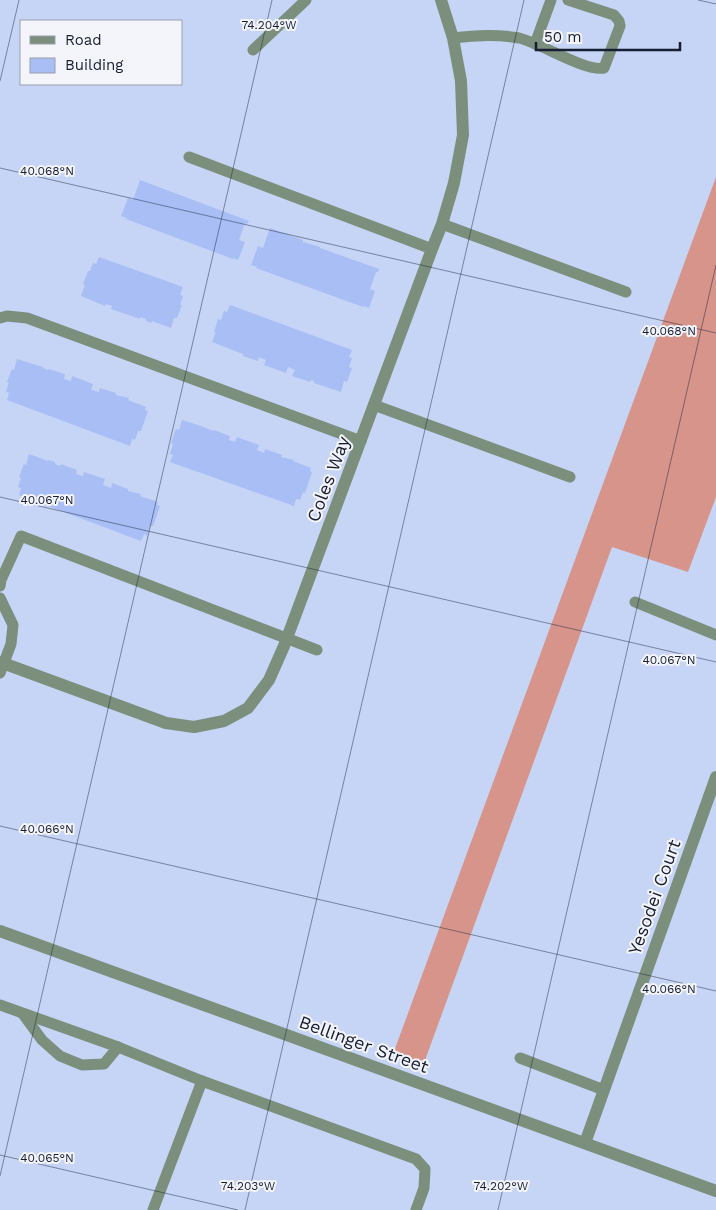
<svg xmlns="http://www.w3.org/2000/svg" width="716" height="1210" font-family="'Work Sans',sans-serif">
	<rect width="100%" height="100%" fill="#c6d4f5"/>
	<polygon fill="#d6948b" points="716,177 716,497 688,572 612,547 424,1063 393,1054"/>
	<g fill="#a8bef5">
		<polygon points="140,180 249,221 247,224 245,223 239,240 245,242 238,260 233,258 233,259 126,219 127,218 121,216 128,198 133,200"/>
		<polygon points="270,228 303,240 303,242 320,247 320,248 379,269 378,272 376,272 370,289 375,291 369,308 364,306 363,307 256,268 257,267 251,265 258,246 263,248"/>
		<polygon points="99,257 183,287 180,295 183,296 180,305 182,305 177,318 174,318 171,328 152,321 152,323 146,321 146,319 140,317 140,319 111,309 112,306 106,304 105,306 81,296 85,285 83,284 88,271 90,271 93,263 96,264"/>
		<polygon points="230,305 352,350 349,357 352,358 349,367 352,368 347,382 344,381 341,392 314,383 314,381 311,380 310,382 292,376 295,370 288,367 286,373 264,365 266,360 259,357 258,361 243,356 243,354 212,342 216,332 214,332 218,319 221,320 224,311 227,312"/>
		<polygon points="17,359 36,365 43,367 43,368 48,370 49,369 65,374 64,379 71,381 72,376 93,384 91,390 99,392 100,388 116,393 116,395 129,398 128,400 146,407 145,410 148,411 141,431 138,431 135,440 132,439 130,446 7,400 9,393 6,391 9,383 7,382 12,369 14,370"/>
		<polygon points="182,420 201,426 213,431 214,430 230,436 229,440 235,442 237,437 259,445 257,450 264,453 265,449 282,455 281,457 294,460 293,461 311,468 310,471 312,472 305,493 303,492 300,500 296,499 294,506 170,462 173,455 170,454 173,444 171,443 176,429 179,430"/>
		<polygon points="29,454 48,461 48,460 55,462 55,464 60,466 61,464 77,470 76,474 83,476 84,472 105,479 103,485 111,488 112,483 128,489 128,491 141,494 140,496 158,502 157,505 160,506 153,526 150,526 147,536 144,534 141,541 19,495 21,488 18,487 21,478 19,477 24,464 26,465"/>
	</g>
	<g fill="none" stroke-linecap="round" stroke-linejoin="round">
		<g stroke="#7b8f7c" stroke-width="11">
			<path d="M453,38c22,-3 44,-4 66,0 22,5 66,34 85,30l16,-42 -1,-5 -5,-6 -46,-15"/>
			<polyline points="535,44 551,0"/>
			<polyline points="253,50 306,0"/>
			<polyline points="189,157 432,249"/>
			<polyline points="442,224 626,292"/>
			<polyline points="0,318 7,316 27,318 361,441"/>
			<polyline points="374,405 570,477"/>
			<polyline points="0,586 1,580 21,536 317,650"/>
			<polyline points="0,598 13,625 11,644 0,673"/>
			<polyline points="635,602 716,635"/>
			<polyline points="0,1005 118,1047 202,1081 416,1159 425,1169 424,1188 416,1210"/>
			<polyline points="23,1014 42,1040 60,1056 82,1065 104,1064 118,1047"/>
			<polyline points="520,1058 604,1090"/>
			<polyline points="153,1210 202,1081"/>
		</g>
		<g stroke="#7b8f7c" stroke-width="12">
			<polyline points="0,662 166,723 194,727 224,721 248,708 269,680 284,646 432,249 442,224 454,183 463,135 461,81 453,38 441,0"/>
			<polyline points="0,931 716,1191"/>
			<polyline points="585,1143 716,777"/>
		</g>
	</g>
	<path fill="none" stroke="#171e32" stroke-width="1" stroke-opacity="0.45" d="M698,0l18,4M0,81l19,-81M0,168l716,165M0,497l716,165M0,826l716,165M0,1155l238,55M0,1176l272,-1176M245,1210l279,-1210M498,1210l218,-945"/>
	<g text-anchor="middle" dominant-baseline="central" stroke-width="4" stroke-linejoin="round" paint-order="stroke">
		<g font-size="18" fill="#171e32" stroke="#f3f5fb">
			<text transform="translate(328 479) rotate(-69)">Coles Way</text>
			<text transform="translate(654 897) rotate(-70)">Yesodei Court</text>
			<text transform="translate(364 1044) rotate(20)">Bellinger Street</text>
		</g>
	</g>
	<g font-size="12" text-anchor="middle" fill="#171e32" stroke="#f3f5fb" stroke-width="4" stroke-linejoin="round" paint-order="stroke">
		<text x="269" y="29">74.204°W</text>
		<text x="47" y="175">40.068°N</text>
		<text x="669" y="335">40.068°N</text>
		<text x="47" y="504">40.067°N</text>
		<text x="669" y="664">40.067°N</text>
		<text x="47" y="833">40.066°N</text>
		<text x="669" y="993">40.066°N</text>
		<text x="47" y="1162">40.065°N</text>
		<text x="248" y="1190">74.203°W</text>
		<text x="501" y="1190">74.202°W</text>
	</g>
	<rect x="20" y="20" width="162" height="65" fill="#f3f5fb" stroke="#9b9fab"/>
	<rect x="30" y="36" width="25" height="8" fill="#7b8f7c" stroke="#9b9fab"/>
	<text x="65" y="45" font-size="15" fill="#171e32">Road</text>
	<rect x="30" y="58" width="25" height="15" fill="#a8bef5" stroke="#9b9fab"/>
	<text x="65" y="70" font-size="15" fill="#171e32">Building</text>
	<path d="M536 42v8h144v-8" fill="none" stroke="#171e32" stroke-width="2.5"/>
	<text x="544" y="42" font-size="15" fill="#171e32" stroke="#f3f5fb" stroke-width="4" paint-order="stroke">50 m</text>
</svg>
